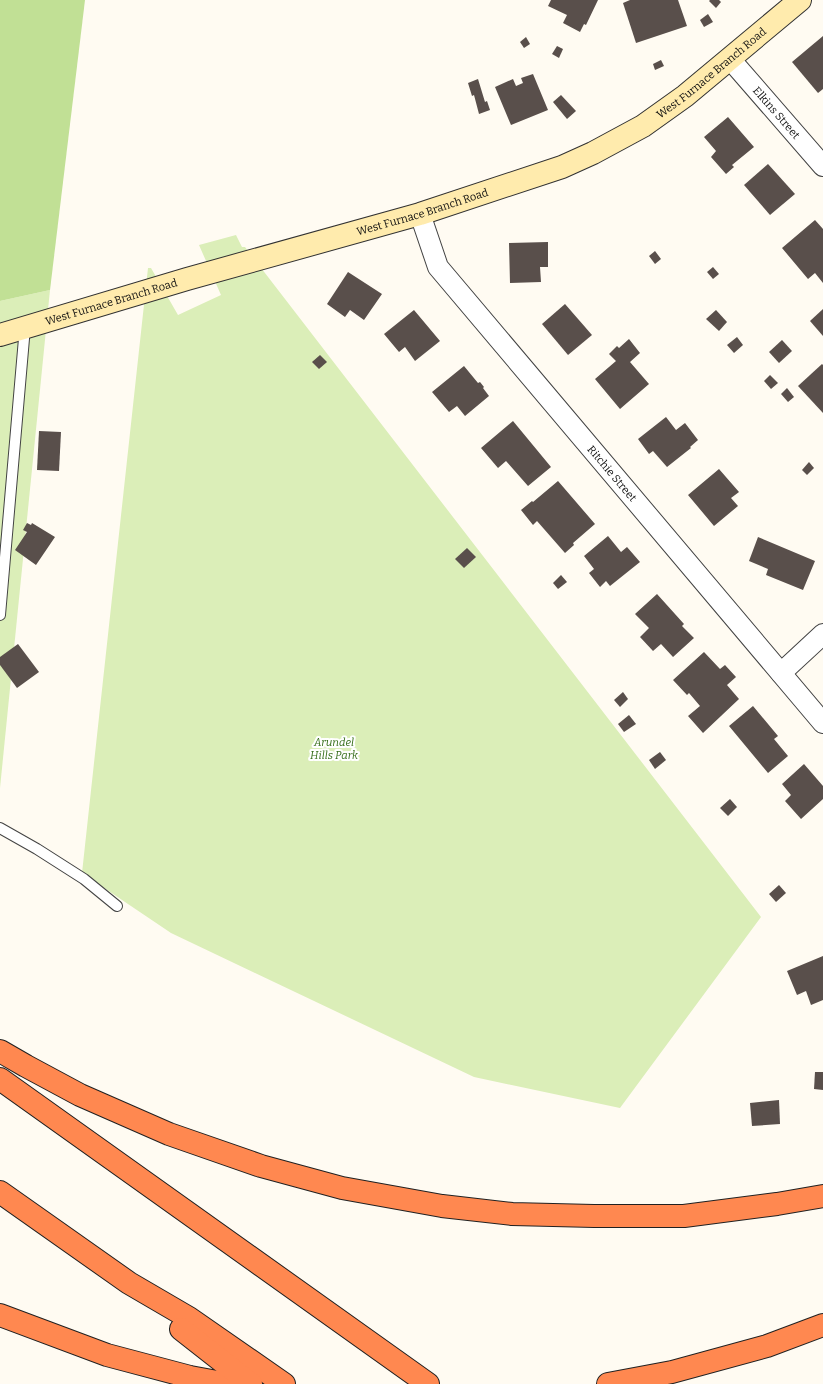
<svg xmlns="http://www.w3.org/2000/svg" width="823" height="1384" font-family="Bitter,serif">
	<rect width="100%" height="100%" fill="#fffbf2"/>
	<g fill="#dbeeb8">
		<polygon points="236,235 242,247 245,247 761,917 620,1108 474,1077 171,933 82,873 148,268 151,268 178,315 221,295 199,245"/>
		<polygon points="50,290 0,788 0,301"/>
	</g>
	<polygon fill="#c1e095" points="0,0 85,0 50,290 0,301"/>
	<g fill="#594f4b">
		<polygon points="551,0 598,0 586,25 584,24 580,32 563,23 567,15 548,6"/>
		<polygon points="630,0 678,0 687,26 636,43 623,3"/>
		<polygon points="710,0 719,0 721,2 716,8 709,1"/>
		<polygon points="708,14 713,22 704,27 700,20"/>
		<polygon points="823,36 823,89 818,93 792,62"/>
		<polygon points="526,37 530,44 524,48 520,42"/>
		<polygon points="557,46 563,49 559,58 552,54"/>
		<polygon points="661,60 664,66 655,70 653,64"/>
		<polygon points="533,74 548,110 511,125 495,87 513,79 516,86 523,83 521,78"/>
		<polygon points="478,79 485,102 487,101 490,110 479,114 474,95 472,96 468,83"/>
		<polygon points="561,95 576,111 567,119 553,102"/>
		<polygon points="728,117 754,147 732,165 734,167 726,174 711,157 716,151 704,137"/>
		<polygon points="768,164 795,194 770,215 744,185"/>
		<polygon points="815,220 823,229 823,283 815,273 808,279 782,248"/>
		<polygon points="548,242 548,267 540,267 541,282 510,283 509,243"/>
		<polygon points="655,251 661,259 655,264 649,256"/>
		<polygon points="713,267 719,274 713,279 707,272"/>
		<polygon points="348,272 382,294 364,320 350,310 345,317 327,304"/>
		<polygon points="565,304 592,335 568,355 542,324"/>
		<polygon points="823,309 823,336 810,321"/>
		<polygon points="414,310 440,341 415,361 405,347 399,352 384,334"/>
		<polygon points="716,310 727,322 719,331 706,319"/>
		<polygon points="737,337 743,345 734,353 727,345"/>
		<polygon points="629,339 640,353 630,362 649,384 620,409 595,379 616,361 609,354 617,346 619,348"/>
		<polygon points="782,340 792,351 779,363 769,352"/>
		<polygon points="320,355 327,362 319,369 312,362"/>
		<polygon points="822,364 823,365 823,413 798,386"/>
		<polygon points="464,366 478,383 480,382 484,387 483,388 489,396 465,416 457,406 449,412 432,392"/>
		<polygon points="770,375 778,383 771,389 764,381"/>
		<polygon points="787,388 794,397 788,402 781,394"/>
		<polygon points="666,417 676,430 685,423 698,440 690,447 691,448 667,467 653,451 649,454 638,439"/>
		<polygon points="513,421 551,467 528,486 506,461 498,468 481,448"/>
		<polygon points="39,431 61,432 59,471 37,470"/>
		<polygon points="809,462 814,468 807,475 802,470"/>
		<polygon points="719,469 739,492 731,498 738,506 714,526 688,495"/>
		<polygon points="558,481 595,524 573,543 574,545 565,553 537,521 533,525 521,510 532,501 533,502"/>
		<polygon points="27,523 31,525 32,523 55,537 36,565 15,550 27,532 23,530"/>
		<polygon points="608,536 621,552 627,547 640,562 610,586 606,581 600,587 589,573 594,569 584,556"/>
		<polygon points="758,537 815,561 803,590 766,575 768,569 749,561"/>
		<polygon points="467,548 476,557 464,568 455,559"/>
		<polygon points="561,575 567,582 558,589 553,583"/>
		<polygon points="657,594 684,624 682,626 694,638 673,657 661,644 653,651 640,637 649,628 635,614"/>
		<polygon points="18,644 39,672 17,688 0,665 0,657"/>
		<polygon points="704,652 720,669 725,665 736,677 727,685 739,699 703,733 688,716 700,706 689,693 687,695 673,680"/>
		<polygon points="623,692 628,699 620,707 614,700"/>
		<polygon points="753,706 778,736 774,739 788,756 768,773 729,726"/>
		<polygon points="629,715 636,724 624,732 618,724"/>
		<polygon points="660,752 666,760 655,769 649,760"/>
		<polygon points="804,764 823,786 823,799 801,819 785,801 791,795 782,784"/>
		<polygon points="730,799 737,807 728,816 720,808"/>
		<polygon points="779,885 786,893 776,902 769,894"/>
		<polygon points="823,956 823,1000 811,1005 806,991 797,995 787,971"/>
		<polygon points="815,1072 823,1072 823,1090 814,1089"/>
		<polygon points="779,1100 780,1124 752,1126 750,1103"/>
	</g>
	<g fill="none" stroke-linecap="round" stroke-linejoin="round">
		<defs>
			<g id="service">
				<polyline points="0,615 25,327"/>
				<polyline points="0,828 37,849 84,879 117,906"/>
			</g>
			<g id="minor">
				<path id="s1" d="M730,59l93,107"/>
				<path id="s2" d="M420,214l18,53 385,456"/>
				<polyline points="781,673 823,634"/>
			</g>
			<g id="secondary">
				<path id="s3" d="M0,335l187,-56 233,-65 142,-47 31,-14 50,-27 42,-30 115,-96"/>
			</g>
			<g id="motorway">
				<polyline points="0,1051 26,1066 80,1095 169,1134 261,1166 342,1188 442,1206 512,1214 594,1216 684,1216 777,1204 823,1196"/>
				<polyline points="0,1079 428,1384"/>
				<polyline points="0,1192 129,1283 189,1318 284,1384"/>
				<polyline points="0,1315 107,1355 190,1377 228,1384"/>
				<polyline points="181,1329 251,1384"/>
				<polyline points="608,1384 672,1372 767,1346 823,1325"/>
			</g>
		</defs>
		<use href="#service" stroke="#434343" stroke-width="12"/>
		<use href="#minor" stroke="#434343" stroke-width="22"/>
		<use href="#secondary" stroke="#323232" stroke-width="24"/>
		<use href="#motorway" stroke="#212121" stroke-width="24"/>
		<use href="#service" stroke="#fff" stroke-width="10"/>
		<use href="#minor" stroke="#fff" stroke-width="20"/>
		<use href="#secondary" stroke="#ffebad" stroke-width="22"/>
		<use href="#motorway" stroke="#ff8850" stroke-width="22"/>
	</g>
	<g text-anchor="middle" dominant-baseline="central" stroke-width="4" stroke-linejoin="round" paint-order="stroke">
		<g font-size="11" fill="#101010" stroke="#fff">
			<text stroke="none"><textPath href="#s3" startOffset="764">West Furnace Branch Road</textPath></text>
			<text stroke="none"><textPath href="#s1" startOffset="71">Elkins Street</textPath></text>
			<text stroke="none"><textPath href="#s3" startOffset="440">West Furnace Branch Road</textPath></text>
			<text stroke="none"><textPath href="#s3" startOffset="116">West Furnace Branch Road</textPath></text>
			<text stroke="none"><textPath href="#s2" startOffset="326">Ritchie Street</textPath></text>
		</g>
		<g font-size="11" font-style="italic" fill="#366e19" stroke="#fff">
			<text x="334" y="742">Arundel<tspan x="334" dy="13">Hills Park</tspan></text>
		</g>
	</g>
</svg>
